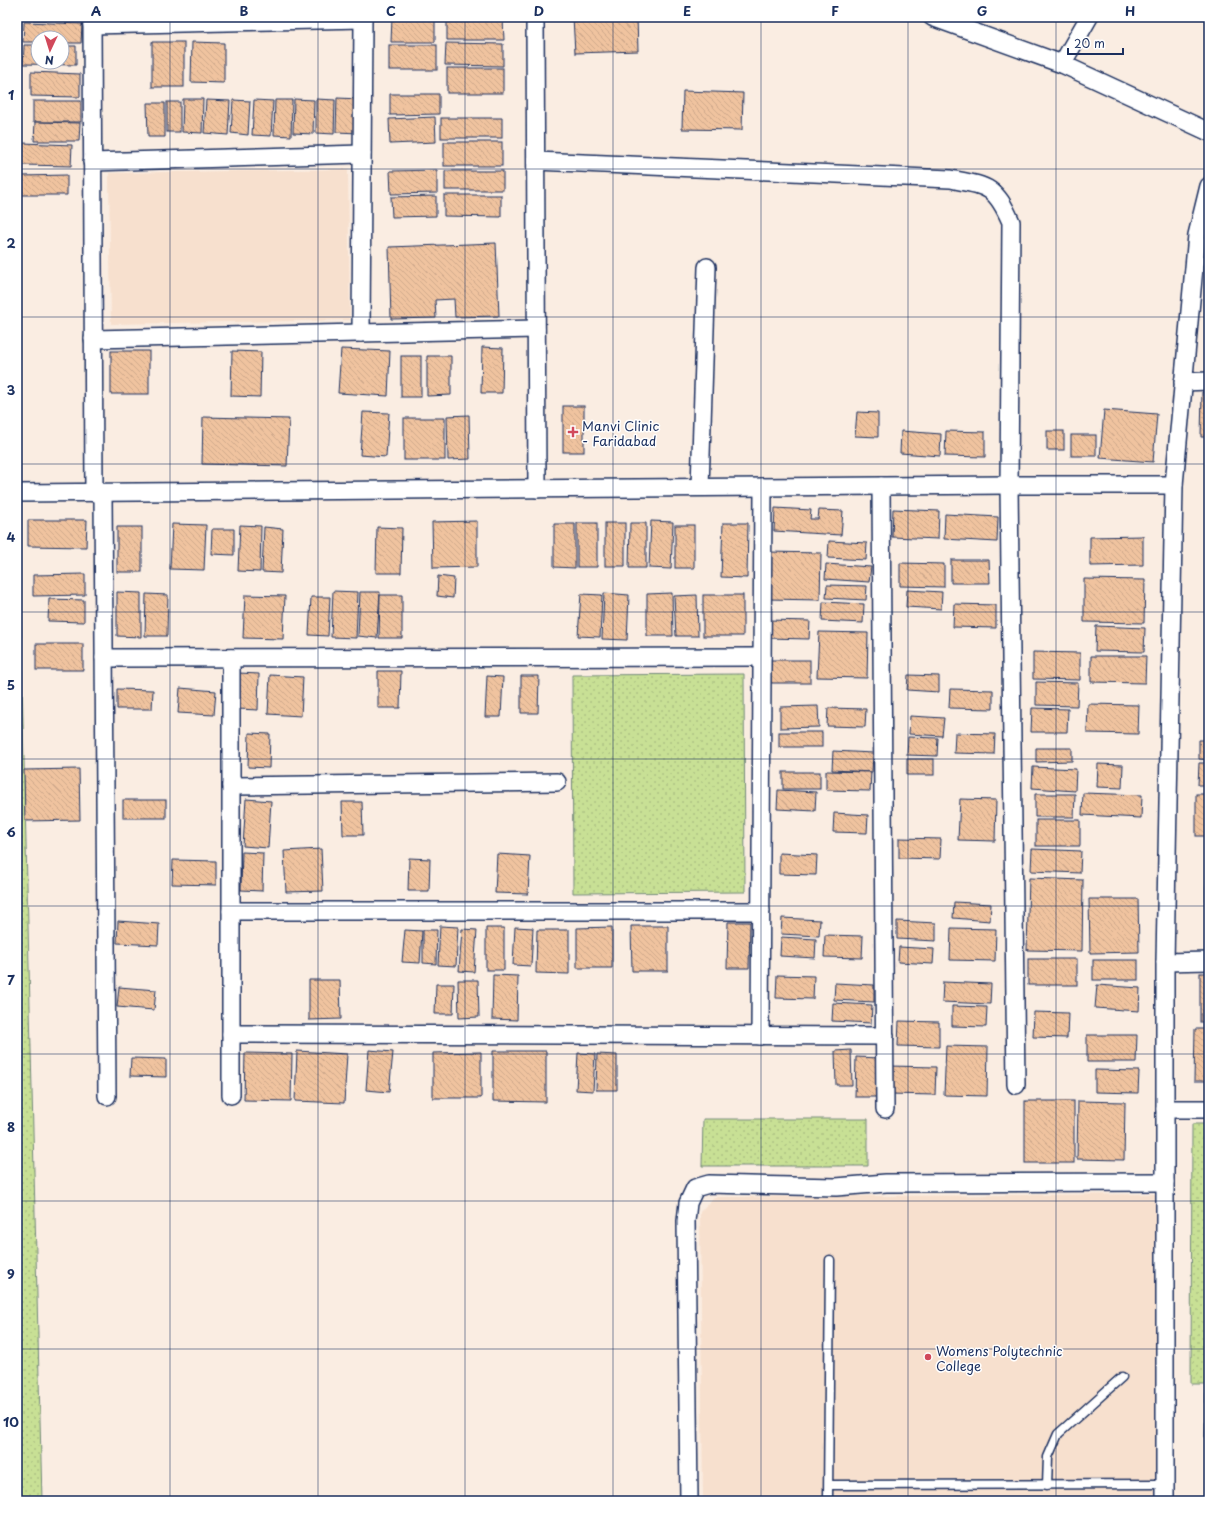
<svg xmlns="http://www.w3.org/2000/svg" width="1226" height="1518" font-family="'Playpen Sans',sans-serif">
	<defs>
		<pattern id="grass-dots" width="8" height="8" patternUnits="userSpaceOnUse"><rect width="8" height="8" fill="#c8e095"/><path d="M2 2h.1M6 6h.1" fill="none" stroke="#abc083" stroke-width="1.8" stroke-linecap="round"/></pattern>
		<pattern id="building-back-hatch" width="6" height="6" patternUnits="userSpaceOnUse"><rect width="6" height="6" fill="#f0c39f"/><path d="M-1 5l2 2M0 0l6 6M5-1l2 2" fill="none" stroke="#cda88b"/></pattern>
	</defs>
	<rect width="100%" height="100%" fill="#faede2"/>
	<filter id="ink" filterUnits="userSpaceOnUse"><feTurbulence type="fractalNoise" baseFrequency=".025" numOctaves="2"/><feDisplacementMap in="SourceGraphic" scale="8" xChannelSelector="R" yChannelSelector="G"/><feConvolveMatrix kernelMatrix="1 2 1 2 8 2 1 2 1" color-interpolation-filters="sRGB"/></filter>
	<g filter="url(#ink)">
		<g fill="#f7e0ce">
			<polygon points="348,169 350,320 111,324 109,173"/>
			<polygon points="1156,1194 1155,1501 703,1501 700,1212 714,1197"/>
		</g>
		<g fill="url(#grass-dots)" stroke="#72887a">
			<polygon points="17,513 18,513 42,1501 17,1501"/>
			<polygon points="744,674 745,892 573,893 572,675"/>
			<polygon points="703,1119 868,1119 868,1166 702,1166"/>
			<polygon points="1192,1124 1209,1124 1209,1384 1191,1384"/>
		</g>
		<g fill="url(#building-back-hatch)" stroke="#1b2f5e">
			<polygon points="25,17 81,17 81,21 25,20"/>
			<polygon points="573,17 637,17 638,51 575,53"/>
			<polygon points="392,18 435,19 435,42 391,42"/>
			<polygon points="447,19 503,19 504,40 447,40"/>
			<polygon points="24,22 82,24 81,43 62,43 62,38 38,38 38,42 23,42"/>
			<rect x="152" y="42" width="32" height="45"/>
			<polygon points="192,42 224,43 224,83 191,82"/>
			<polygon points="446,43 503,44 503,66 445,65"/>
			<polygon points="24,45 38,45 38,62 62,62 62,46 76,46 76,65 23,64"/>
			<rect x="389" y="45" width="48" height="25"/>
			<rect x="447" y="68" width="56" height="25"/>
			<polygon points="31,72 80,74 80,97 31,96"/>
			<polygon points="683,91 743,93 742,130 682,129"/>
			<polygon points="390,94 439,94 439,114 390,115"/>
			<polygon points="337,98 360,99 359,133 336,132"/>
			<polygon points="183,99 203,99 202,133 182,132"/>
			<polygon points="294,99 314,100 313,134 293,133"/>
			<polygon points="316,99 335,100 334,134 316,133"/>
			<polygon points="206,100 230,101 228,135 204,133"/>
			<polygon points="233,100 250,101 248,135 231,133"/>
			<polygon points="254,100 273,101 271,136 252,135"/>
			<polygon points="275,100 292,100 291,136 274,135"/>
			<rect x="33" y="101" width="48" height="21"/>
			<rect x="167" y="102" width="13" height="30"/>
			<polygon points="147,103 165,103 165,137 148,137"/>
			<polygon points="435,117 436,142 390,144 389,119"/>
			<rect x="441" y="118" width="61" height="20"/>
			<polygon points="35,122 80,123 79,141 34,141"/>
			<rect x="444" y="142" width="58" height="24"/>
			<polygon points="23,143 72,145 71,166 22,165"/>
			<polygon points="437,170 437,193 391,194 390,171"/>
			<rect x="445" y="171" width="58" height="19"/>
			<polygon points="67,175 67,195 22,195 22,176"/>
			<polygon points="444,195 501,195 501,217 444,216"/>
			<polygon points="436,196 436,216 392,217 391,197"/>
			<polygon points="496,243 499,316 455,317 454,299 435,300 436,318 391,319 389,247"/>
			<polygon points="482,347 503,348 502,393 481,393"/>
			<polygon points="341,349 390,351 388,396 338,393"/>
			<rect x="111" y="351" width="38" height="43"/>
			<polygon points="232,351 261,352 260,397 231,396"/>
			<rect x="401" y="356" width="20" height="41"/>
			<polygon points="427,356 451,356 451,395 427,396"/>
			<polygon points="1202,392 1209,393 1209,437 1201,437"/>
			<rect x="563" y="406" width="21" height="46"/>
			<polygon points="1104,410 1157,414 1153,462 1100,458"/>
			<polygon points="363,412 389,413 386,457 360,455"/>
			<polygon points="857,412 878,413 878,437 855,436"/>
			<polygon points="469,415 470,459 448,460 447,416"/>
			<polygon points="203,417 289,419 287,466 202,464"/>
			<rect x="404" y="418" width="41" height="42"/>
			<polygon points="901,431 941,434 940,456 900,453"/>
			<polygon points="946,431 985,432 985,457 945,456"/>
			<rect x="1047" y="431" width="17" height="19"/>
			<rect x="1071" y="435" width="25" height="21"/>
			<polygon points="775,508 811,510 810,519 818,519 819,510 843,511 841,535 774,531"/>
			<polygon points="893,509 939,511 938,539 892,537"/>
			<polygon points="945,514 998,517 997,542 944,539"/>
			<polygon points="28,520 87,520 86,547 28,546"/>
			<polygon points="477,521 477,567 433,568 432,522"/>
			<polygon points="651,521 673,522 671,569 649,568"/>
			<rect x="577" y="523" width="20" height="44"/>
			<rect x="605" y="523" width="20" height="43"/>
			<polygon points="630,523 646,523 646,568 629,568"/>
			<polygon points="723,523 748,523 747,578 721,577"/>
			<polygon points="172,524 206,525 204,570 170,569"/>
			<polygon points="554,524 575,524 575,568 554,567"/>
			<polygon points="240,525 261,526 260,572 238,571"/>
			<rect x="675" y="525" width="19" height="43"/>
			<rect x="117" y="527" width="25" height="45"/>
			<polygon points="264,527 283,529 281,573 262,572"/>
			<polygon points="377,527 402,528 401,573 376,573"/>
			<polygon points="212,529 234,529 234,555 211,554"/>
			<polygon points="1143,536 1143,565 1090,566 1090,537"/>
			<polygon points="829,541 867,543 866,560 828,558"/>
			<polygon points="769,552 821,553 820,600 768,599"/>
			<polygon points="951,560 989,560 990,583 951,583"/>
			<polygon points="900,563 944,564 944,587 900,586"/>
			<polygon points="826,564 871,567 869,582 825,579"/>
			<polygon points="85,574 85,595 33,596 33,575"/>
			<polygon points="438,576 454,578 453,598 437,596"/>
			<polygon points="1084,579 1145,580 1144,623 1084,622"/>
			<polygon points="827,585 867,586 866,600 826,598"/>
			<polygon points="907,590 942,592 941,609 906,607"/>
			<rect x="1207" y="590" width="2" height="22"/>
			<polygon points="333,591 358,592 356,638 331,637"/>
			<polygon points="117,592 141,593 141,637 117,636"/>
			<polygon points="360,592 380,592 377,638 358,636"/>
			<polygon points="604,593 629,595 627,640 602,639"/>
			<polygon points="672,593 673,636 647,636 647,594"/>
			<polygon points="146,594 168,595 167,636 145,636"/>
			<polygon points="581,594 602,595 600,637 578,636"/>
			<polygon points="245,595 285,596 283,639 243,638"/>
			<polygon points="380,595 402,595 402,638 379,638"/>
			<polygon points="697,595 698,636 676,636 674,596"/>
			<rect x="703" y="595" width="40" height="41"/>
			<polygon points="311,597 330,597 328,636 309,635"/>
			<polygon points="49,599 84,600 84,622 48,621"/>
			<polygon points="823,602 864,604 863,623 822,621"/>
			<polygon points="954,604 996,605 996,628 953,627"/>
			<polygon points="768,620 810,621 809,639 767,638"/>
			<polygon points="1096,626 1145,628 1144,652 1095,651"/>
			<polygon points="819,632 868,633 867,678 817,677"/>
			<rect x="36" y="644" width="47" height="26"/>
			<polygon points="1033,652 1080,653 1080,680 1033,679"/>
			<polygon points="1091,656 1146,656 1145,683 1091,682"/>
			<rect x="771" y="660" width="39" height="23"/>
			<polygon points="378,671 401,671 400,708 378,708"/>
			<polygon points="239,673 259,674 258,710 238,709"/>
			<polygon points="270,675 303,677 301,716 268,714"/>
			<polygon points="908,675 939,676 939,692 907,690"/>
			<polygon points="487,676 503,677 501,717 485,717"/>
			<polygon points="521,676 539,676 538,713 521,713"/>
			<polygon points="1036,682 1078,683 1077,706 1036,705"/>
			<polygon points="180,688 216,691 214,715 178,713"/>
			<polygon points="117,689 153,690 152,709 117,709"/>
			<polygon points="950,689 993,690 993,709 949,708"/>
			<polygon points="1088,704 1139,705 1138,734 1087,733"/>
			<polygon points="818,706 819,727 780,728 780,707"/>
			<polygon points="828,708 866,709 865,727 827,726"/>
			<polygon points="1032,708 1068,709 1067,732 1031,732"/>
			<rect x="1207" y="715" width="2" height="21"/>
			<polygon points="910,716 944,718 942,736 909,734"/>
			<rect x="779" y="732" width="43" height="15"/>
			<polygon points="249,733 270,734 269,768 248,767"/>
			<polygon points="955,733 995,734 994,754 954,753"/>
			<polygon points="908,737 938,738 937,756 907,755"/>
			<polygon points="1199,740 1209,740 1209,760 1199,759"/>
			<polygon points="1036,748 1072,748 1072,761 1036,762"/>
			<polygon points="833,751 873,753 872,772 832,770"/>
			<rect x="907" y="759" width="27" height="16"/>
			<polygon points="1199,763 1209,763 1209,785 1198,785"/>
			<polygon points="1098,764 1123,765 1122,788 1097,787"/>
			<polygon points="1033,767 1076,769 1075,791 1032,788"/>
			<polygon points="79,769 80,820 25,821 24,770"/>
			<polygon points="826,771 871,772 870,791 826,790"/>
			<rect x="783" y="772" width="37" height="17"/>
			<polygon points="778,790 816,792 815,811 777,809"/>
			<polygon points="1083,793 1142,795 1141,818 1082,815"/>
			<polygon points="1035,794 1075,794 1074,817 1035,817"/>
			<rect x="1196" y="794" width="13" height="42"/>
			<polygon points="246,799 271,801 268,848 243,846"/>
			<polygon points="960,799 996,800 995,841 958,840"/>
			<rect x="123" y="800" width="43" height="18"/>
			<polygon points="342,802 362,802 363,835 343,835"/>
			<polygon points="834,813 868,815 867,833 833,832"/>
			<rect x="1036" y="820" width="44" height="26"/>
			<polygon points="899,838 941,839 940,859 899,858"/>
			<polygon points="321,849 323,891 286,892 284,851"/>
			<polygon points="1032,849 1081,851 1080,873 1031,871"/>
			<polygon points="242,852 263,853 262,891 241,890"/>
			<polygon points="779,853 817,855 816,875 779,874"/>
			<polygon points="497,854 530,856 528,894 495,893"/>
			<polygon points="409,858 430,859 429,891 408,891"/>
			<polygon points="173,860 216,861 216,885 172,884"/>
			<polygon points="1029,878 1083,880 1082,951 1027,950"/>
			<rect x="1206" y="886" width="3" height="29"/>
			<polygon points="1089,899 1138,899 1139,952 1090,953"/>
			<polygon points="954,902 991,904 990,921 953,918"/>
			<polygon points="782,918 820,920 819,936 781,934"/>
			<polygon points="118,921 159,924 158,945 117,943"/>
			<polygon points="897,921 936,923 936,941 897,939"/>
			<polygon points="728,922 750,922 749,968 727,968"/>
			<polygon points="440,926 458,927 456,966 438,965"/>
			<polygon points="631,926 668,926 668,971 632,971"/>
			<polygon points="515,927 533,928 531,966 513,965"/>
			<polygon points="612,927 612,968 577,968 577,928"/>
			<rect x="486" y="928" width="18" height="42"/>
			<polygon points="951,928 996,929 995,961 950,960"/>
			<polygon points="462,929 477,930 474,972 459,971"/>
			<polygon points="405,930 422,931 420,963 402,962"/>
			<polygon points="423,930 437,930 436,964 423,963"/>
			<polygon points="537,930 569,930 569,974 536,973"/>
			<polygon points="825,935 863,936 862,958 824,957"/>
			<polygon points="781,937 816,939 815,958 780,956"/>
			<polygon points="899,947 934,949 933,964 898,962"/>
			<rect x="1028" y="959" width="49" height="26"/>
			<rect x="1093" y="960" width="45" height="20"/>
			<rect x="1200" y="973" width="9" height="49"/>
			<polygon points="493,975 518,976 517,1020 492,1019"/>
			<polygon points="777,975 814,976 813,999 776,998"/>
			<polygon points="309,980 340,980 341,1019 309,1020"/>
			<polygon points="458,980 478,980 479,1017 459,1018"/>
			<polygon points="943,982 991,984 990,1004 942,1002"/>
			<polygon points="835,983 874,985 874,1002 834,1000"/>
			<polygon points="436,984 454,984 453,1014 435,1014"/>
			<polygon points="1097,985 1140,988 1139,1011 1095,1008"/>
			<polygon points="119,987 156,990 154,1010 117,1007"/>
			<polygon points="833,1003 872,1005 871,1023 832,1021"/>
			<polygon points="952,1006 987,1007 986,1027 952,1026"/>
			<polygon points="1034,1012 1068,1013 1067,1038 1033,1037"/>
			<polygon points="899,1021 939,1022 939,1047 898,1046"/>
			<polygon points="1195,1029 1209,1029 1209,1081 1194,1081"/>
			<polygon points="1087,1035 1137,1035 1136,1062 1087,1062"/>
			<polygon points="946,1046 988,1047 987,1096 944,1095"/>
			<polygon points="369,1050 393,1052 389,1092 366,1090"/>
			<polygon points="851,1050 852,1085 836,1085 835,1051"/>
			<polygon points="297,1051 347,1054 344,1103 295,1101"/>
			<polygon points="493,1051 546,1051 546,1102 493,1101"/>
			<polygon points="481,1052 481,1098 433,1098 433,1053"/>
			<polygon points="245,1053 292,1054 291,1101 244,1100"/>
			<polygon points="578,1053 595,1054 593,1091 576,1090"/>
			<polygon points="597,1054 617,1055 617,1090 596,1090"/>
			<polygon points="856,1057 880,1058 879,1097 855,1097"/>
			<polygon points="131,1058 166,1059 166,1077 130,1076"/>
			<polygon points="889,1066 936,1067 935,1095 889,1094"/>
			<polygon points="1095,1070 1139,1071 1138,1093 1095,1092"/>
			<rect x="1025" y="1101" width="49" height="62"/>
			<polygon points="1078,1101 1125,1102 1124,1160 1077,1159"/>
			<polygon points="1206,1394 1209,1394 1209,1440 1205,1439"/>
			<polygon points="1208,1446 1209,1446 1209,1472 1207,1472"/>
		</g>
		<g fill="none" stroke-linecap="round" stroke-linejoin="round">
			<defs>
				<g id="lane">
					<polyline points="829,1485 1165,1484"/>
					<polyline points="1047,1485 1048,1457 1058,1434 1122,1377"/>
					<polyline points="828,1501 830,1260"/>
				</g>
				<g id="street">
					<polyline points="92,17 94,493"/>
					<polyline points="535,17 537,489"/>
					<polyline points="932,17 1062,64 1209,132"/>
					<polyline points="92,25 363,19"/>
					<polyline points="1062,64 1089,17"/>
					<path d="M536,161l414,18c37,7 45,6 61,43l-2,263 7,600"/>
					<polyline points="92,162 362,154"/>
					<polyline points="361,333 363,17"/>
					<polyline points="93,339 536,329"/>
					<polyline points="1183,382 1209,381"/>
					<polyline points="881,486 885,1109"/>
					<polyline points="700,487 707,267"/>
					<polyline points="17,493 1009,485 1174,485"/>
					<polyline points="103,493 107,1096"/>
					<polyline points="104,658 762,657"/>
					<polyline points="231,786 557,782"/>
					<polyline points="231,911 761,911"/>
					<polyline points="1165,962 1209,961"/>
					<polyline points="231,1034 885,1036"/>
					<polyline points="760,1036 763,487"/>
					<polyline points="231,1095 231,658"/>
					<polyline points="1165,1109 1209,1109"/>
					<polyline points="689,1501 686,1221 688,1203 695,1188 709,1184 836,1187 886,1183 1165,1182"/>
					<polyline points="1165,1501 1165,962 1174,485 1197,235 1209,186"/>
				</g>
			</defs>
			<use href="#lane" stroke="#1b2f5e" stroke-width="11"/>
			<use href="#street" stroke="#1b2f5e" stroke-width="20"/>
			<use href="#lane" stroke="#fff" stroke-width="8"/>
			<use href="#street" stroke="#fff" stroke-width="17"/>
		</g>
	</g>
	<path fill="none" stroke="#1b2f5e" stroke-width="1" stroke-opacity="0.55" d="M170,17v1484M318,17v1484M465,17v1484M613,17v1484M761,17v1484M908,17v1484M1056,17v1484M17,169h1192M17,317h1192M17,464h1192M17,612h1192M17,759h1192M17,906h1192M17,1054h1192M17,1201h1192M17,1349h1192"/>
	<g fill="#d1495b" stroke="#fff" stroke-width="1.5">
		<path d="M571 426h4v4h4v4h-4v4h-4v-4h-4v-4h4z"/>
		<circle cx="928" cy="1357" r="4"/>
	</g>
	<g text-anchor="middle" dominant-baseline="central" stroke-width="3" stroke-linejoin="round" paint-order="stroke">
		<g font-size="13" fill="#1b2f5e" stroke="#fff" text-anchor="start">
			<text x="582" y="425">Manvi Clinic<tspan x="582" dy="15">- Faridabad</tspan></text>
			<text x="936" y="1350">Womens Polytechnic<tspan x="936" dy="15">College</tspan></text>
		</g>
	</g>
	<rect width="1226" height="1518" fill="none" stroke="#fff" stroke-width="44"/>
	<g transform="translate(50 50) rotate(184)"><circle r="19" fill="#ffffff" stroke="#a4acbf"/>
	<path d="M0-3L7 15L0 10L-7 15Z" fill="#d1495b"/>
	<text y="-6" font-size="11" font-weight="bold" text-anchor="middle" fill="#1b2f5e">N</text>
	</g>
	<path d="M1068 48v6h55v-6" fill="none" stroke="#1b2f5e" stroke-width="2"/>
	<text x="1074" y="48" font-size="12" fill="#1b2f5e" stroke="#ffffff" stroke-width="3" paint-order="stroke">20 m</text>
	<rect x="22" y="22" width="1182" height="1474" fill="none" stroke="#1b2f5e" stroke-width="1.5"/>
	<g font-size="13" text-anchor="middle" font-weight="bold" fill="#1b2f5e">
		<text x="96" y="16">A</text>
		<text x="244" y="16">B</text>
		<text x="391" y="16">C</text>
		<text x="539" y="16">D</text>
		<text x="687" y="16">E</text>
		<text x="835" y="16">F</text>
		<text x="982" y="16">G</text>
		<text x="1130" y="16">H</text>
		<text x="11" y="100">1</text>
		<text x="11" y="248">2</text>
		<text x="11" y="395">3</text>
		<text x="11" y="542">4</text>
		<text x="11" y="690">5</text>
		<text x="11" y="837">6</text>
		<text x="11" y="985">7</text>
		<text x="11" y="1132">8</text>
		<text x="11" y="1279">9</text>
		<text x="11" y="1427">10</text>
	</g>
</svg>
